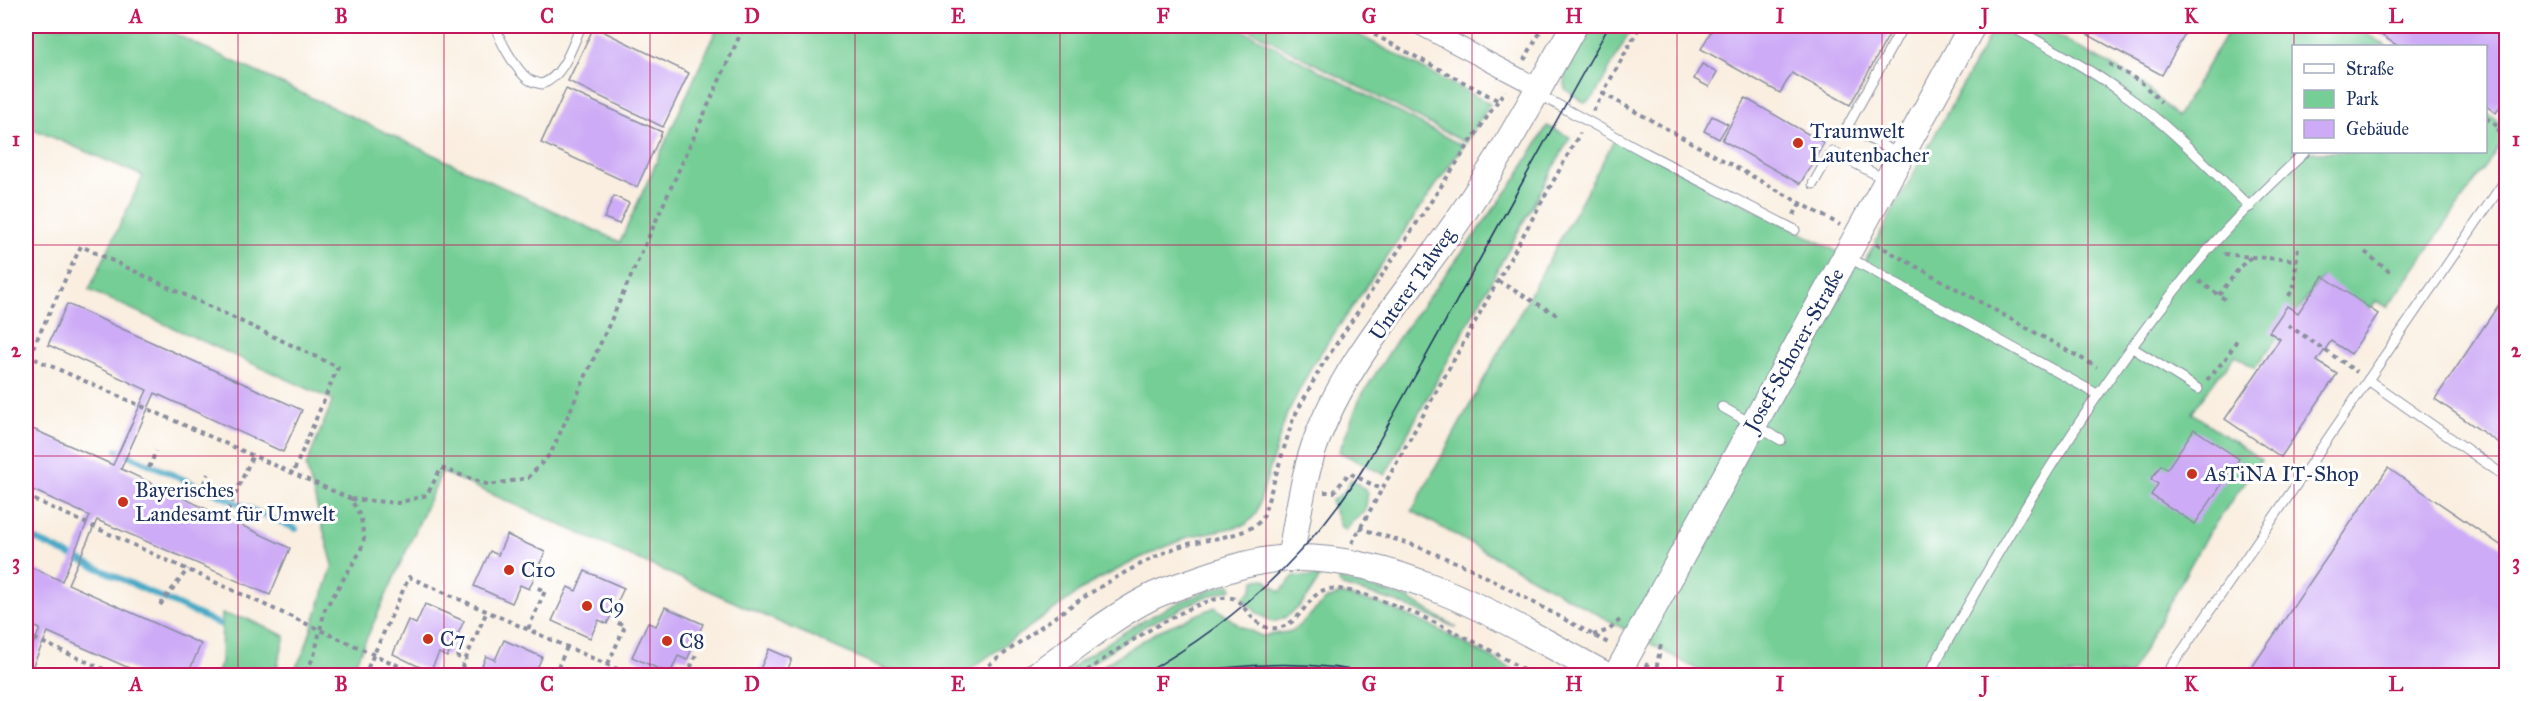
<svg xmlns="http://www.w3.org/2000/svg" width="2532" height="701" font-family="'IM FELL Great Primer',serif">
	<rect width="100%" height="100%" fill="#fff"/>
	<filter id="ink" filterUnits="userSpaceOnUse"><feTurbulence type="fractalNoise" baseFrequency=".0167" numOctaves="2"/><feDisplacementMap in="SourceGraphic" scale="12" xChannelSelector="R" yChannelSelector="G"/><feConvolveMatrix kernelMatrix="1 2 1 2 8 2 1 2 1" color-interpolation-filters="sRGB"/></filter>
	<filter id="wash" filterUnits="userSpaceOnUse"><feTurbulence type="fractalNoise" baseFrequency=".008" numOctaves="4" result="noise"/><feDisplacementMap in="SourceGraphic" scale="24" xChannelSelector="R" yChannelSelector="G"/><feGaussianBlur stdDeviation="1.35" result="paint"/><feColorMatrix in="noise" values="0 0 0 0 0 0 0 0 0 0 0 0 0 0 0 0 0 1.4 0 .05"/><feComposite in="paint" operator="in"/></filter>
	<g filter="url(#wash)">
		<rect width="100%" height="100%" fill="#f9eedf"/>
		<g fill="#74ce95" stroke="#487e7a" stroke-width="1.5">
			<polygon points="26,26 158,26 620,242 718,26 1235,26 1463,146 1313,364 1286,416 1256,514 1245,525 1188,537 1140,558 1090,584 962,675 898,675 442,472 350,675 292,675 304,651 333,565 306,466 333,400 89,290 143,176 26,126"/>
			<polygon points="1243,26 1342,26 1490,104 1466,143"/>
			<polygon points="1592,26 1633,26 1594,97 1585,103 1565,89 1565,75"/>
			<polygon points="1995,26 2040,26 2141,82 2177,117 2231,26 2354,26 2386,46 2294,46 2294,152 2486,152 2486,113 2506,127 2506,137 2388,307 2376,301 2370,309 2322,277 2255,368 2234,355 2228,366 2221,372 2192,413 2261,460 2207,535 2130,675 1707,675 1412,511 1616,137 1863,265"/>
			<polygon points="1547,126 1570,137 1385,475 1339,452 1360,398 1399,337 1514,182"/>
			<polygon points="1351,479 1368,492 1365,512 1353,521 1346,530 1341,527 1331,501 1344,492"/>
			<path d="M1294,576l26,1c-11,20 -25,40 -48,45l-16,-10 -13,-14 9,-8 3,-10 10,-1 15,13z"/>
			<polygon points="1339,579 1407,598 1457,628 1397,602 1343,586 1339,583"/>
			<path d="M1231,584l1,5 -29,9 -58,28 -70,49h-14c53,-38 106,-74 170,-91z"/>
			<polygon points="1341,594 1382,605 1432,626 1523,675 1088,675 1158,631 1215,607 1240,626 1261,636 1293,631 1327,599"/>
			<polygon points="222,614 247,619 285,636 275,675 216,675 221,662"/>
		</g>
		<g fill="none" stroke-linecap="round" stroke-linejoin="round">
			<g stroke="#46a9c6" stroke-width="6">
				<polyline points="117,450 296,529"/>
				<polyline points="26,535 219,624"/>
			</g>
		</g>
		<g id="blocks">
			<g fill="#cdabf6">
				<polygon points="1714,26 1894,26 1850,105 1792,73 1780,93 1701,49"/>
				<polygon points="2072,26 2189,26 2162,75"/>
				<polygon points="2367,26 2506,26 2506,98 2496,113 2486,106 2486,46 2398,46"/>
				<polygon points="594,27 689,73 663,127 568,81"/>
				<polygon points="1702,64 1717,72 1709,87 1694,79"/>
				<polygon points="566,89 662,132 637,187 541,143"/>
				<polygon points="1745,98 1824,143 1800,184 1722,140"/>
				<polygon points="1712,116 1728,124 1719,139 1704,131"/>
				<polygon points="614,196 629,203 619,224 604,218"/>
				<polygon points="2323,276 2378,314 2351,354 2331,341 2317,361 2337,374 2281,457 2225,419 2280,339 2269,332 2287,306 2298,313"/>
				<polygon points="2506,294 2506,448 2435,399"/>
				<polygon points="67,304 302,410 283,452 155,393 121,469 290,548 270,595 97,520 68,584 201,644 187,676 147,676 48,632 28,676 26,676 26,661 40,629 26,623 26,565 62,581 90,516 26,487 26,426 113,465 147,390 48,345"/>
				<polygon points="2194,429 2239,459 2195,524 2151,495 2158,484 2151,479 2161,465 2167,469"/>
				<polygon points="2388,468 2506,549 2506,676 2246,676"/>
				<polygon points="507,535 545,552 529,589 520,585 512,603 474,586 490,551 498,555"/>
				<polygon points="585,571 624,588 607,624 599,620 590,638 552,621 568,587 576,591"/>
				<polygon points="425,604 464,621 447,657 439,653 430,672 393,654 408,620 416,624"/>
				<polygon points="665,607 703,624 687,660 678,656 670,674 632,657 648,623 656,626"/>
				<polygon points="504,640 542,657 534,676 478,676 486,656 495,660"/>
				<polygon points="769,649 792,659 785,676 757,676"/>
			</g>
		</g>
	</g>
	<g filter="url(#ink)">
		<use href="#blocks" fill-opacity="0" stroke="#8a8e9e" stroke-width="1.5"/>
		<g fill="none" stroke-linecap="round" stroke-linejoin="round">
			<defs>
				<g id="lane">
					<path d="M496,26c2,13 21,45 32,53 4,3 10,4 14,5 22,-8 30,-38 39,-58"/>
					<path d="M2010,26c39,21 78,42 114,68 46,32 85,74 126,113"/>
					<polyline points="1538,94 1646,153 1795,230"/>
					<polyline points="1899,154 1847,127 1903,26"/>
					<polyline points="1813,184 1832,151 1886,180"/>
					<polyline points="1848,257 2097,394"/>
					<polyline points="2131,347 2198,389"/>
					<polyline points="2368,380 2506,477"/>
					<polyline points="1722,407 1781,440"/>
					<path d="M1928,676c85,-153 173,-302 287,-434 28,-32 60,-61 90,-90"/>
					<polyline points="2165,676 2506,179"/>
				</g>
				<polyline id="street" points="1421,26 1539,88"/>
				<g id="secondary">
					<path d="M1290,559c7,-37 12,-76 24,-112 31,-89 100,-160 151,-237 40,-59 74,-123 109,-184"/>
					<path d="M1035,676c38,-27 75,-58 116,-79 14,-7 29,-11 43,-16 33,-12 66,-23 101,-23 110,-1 218,67 312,118"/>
					<polyline points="1616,676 1972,26"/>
				</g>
			</defs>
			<use href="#lane" stroke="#8a8e9e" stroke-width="11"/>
			<use href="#street" stroke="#8a8e9e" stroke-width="20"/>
			<use href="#secondary" stroke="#8a8e9e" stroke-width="28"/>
			<g stroke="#8a8e9e" stroke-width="4" stroke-dasharray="4.5 4.5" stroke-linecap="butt">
				<polyline points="1358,26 1499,101"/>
				<polyline points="1524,60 1544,26"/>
				<polyline points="2109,64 2141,82 2161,102"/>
				<polyline points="1602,93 1840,225"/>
				<polyline points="1593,111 1640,26"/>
				<polyline points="2486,118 2500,128 2496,134"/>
				<polyline points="2500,128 2506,132"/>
				<polyline points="1794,215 1800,203"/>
				<polyline points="1876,244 2097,367"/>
				<polyline points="2365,252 2392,274"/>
				<polyline points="2251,257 2297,260"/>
				<polyline points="1498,281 1557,315"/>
				<polyline points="2199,281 2226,300"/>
				<polyline points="2219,295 2240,267 2251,257 2225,254 2223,256"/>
				<polyline points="2289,296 2294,286 2298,246"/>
				<polyline points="2288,325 2357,372"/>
				<polyline points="26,355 351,499 361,518 364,539 360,552 325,609 314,656 304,676"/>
				<polyline points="29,356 81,246 338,367 293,473"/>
				<polyline points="2207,380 2227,357 2238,338"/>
				<polyline points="149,468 156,451"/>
				<polyline points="200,492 208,474"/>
				<polyline points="1324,492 1334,492 1349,473 1383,490"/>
				<polyline points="26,496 421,676"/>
				<polyline points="351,499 398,503 427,495 441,468 489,485 528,478 551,453 744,26"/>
				<polyline points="224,519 253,455"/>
				<polyline points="1359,528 1416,546 1470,568 1610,644"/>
				<polyline points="1352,543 1580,133"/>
				<polyline points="160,605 188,569"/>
				<polyline points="528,629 545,591 536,587"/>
				<polyline points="26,635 119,676"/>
				<polyline points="1593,635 1609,630 1621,619"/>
				<polyline points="456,656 465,660"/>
				<polyline points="608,664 625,626 616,622"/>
				<polyline points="1645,664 1665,676"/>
				<polyline points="364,676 409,577 633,676"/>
				<polyline points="458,676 487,611"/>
				<polyline points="554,676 567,647"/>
				<polyline points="687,676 696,655"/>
				<path d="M974,676c64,-47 127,-97 201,-128 24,-10 75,-9 88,-31l30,-98 28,-52 184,-277"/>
				<path d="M1080,676c27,-20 120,-84 152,-78 11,2 20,28 38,30 29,3 36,-32 54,-38 31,-12 180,63 207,86"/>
				<polyline points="1655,676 1661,644"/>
			</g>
			<use href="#lane" stroke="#fff" stroke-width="9"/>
			<use href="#street" stroke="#fff" stroke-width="18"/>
			<use href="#secondary" stroke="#fff" stroke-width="26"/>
			<g stroke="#1b2f5e" stroke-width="1.5">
				<path d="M1140,676c95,-53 173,-124 229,-217l240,-433"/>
				<path d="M1176,676c68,-14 136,-17 204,0"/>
				<polyline points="1243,676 1310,676"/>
			</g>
		</g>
	</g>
	<path fill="none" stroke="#c2185b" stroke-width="1.5" stroke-opacity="0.55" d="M238,26v650M444,26v650M650,26v650M855,26v650M1060,26v650M1266,26v650M1472,26v650M1677,26v650M1882,26v650M2088,26v650M2294,26v20M2294,46v106M2294,152v524M26,245h2480M26,456h2480"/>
	<g fill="#c8321e" stroke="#fff" stroke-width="2">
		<circle cx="1798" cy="143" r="6"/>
		<circle cx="2192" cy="474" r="6"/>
		<circle cx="123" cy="502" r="6"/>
		<circle cx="509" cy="570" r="6"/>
		<circle cx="587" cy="606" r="6"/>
		<circle cx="428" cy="639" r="6"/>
		<circle cx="667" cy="641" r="6"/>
	</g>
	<g text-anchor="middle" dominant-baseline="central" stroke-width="6" stroke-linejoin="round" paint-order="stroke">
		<g font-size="21" fill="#1b2f5e" stroke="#fff" text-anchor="start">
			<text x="1810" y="131">Traumwelt<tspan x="1810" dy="24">Lautenbacher</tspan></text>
			<text x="2204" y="474">AsTiNA IT-Shop</text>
			<text x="135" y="490">Bayerisches<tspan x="135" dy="24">Landesamt für Umwelt</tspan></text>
			<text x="521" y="570">C10</text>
			<text x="599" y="606">C9</text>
			<text x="440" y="639">C7</text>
			<text x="679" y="641">C8</text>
		</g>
		<g font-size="21" fill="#1b2f5e" stroke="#fff">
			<text transform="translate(1412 284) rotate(-55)">Unterer Talweg</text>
			<text transform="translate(1794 350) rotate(-61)">Josef-Schorer-Straße</text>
		</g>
	</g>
	<rect width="2532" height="701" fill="none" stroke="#fff" stroke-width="66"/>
	<rect x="2292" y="45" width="195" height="108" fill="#ffffff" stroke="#a4acbf" stroke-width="1.5"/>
	<rect x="2304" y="64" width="30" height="9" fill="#ffffff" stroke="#a4acbf" stroke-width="1.5"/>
	<text x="2346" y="75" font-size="18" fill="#1b2f5e">Straße</text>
	<rect x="2304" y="90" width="30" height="18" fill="#74ce95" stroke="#a4acbf" stroke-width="1.5"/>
	<text x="2346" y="105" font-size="18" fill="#1b2f5e">Park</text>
	<rect x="2304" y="120" width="30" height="18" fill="#cdabf6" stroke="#a4acbf" stroke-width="1.5"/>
	<text x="2346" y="135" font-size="18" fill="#1b2f5e">Gebäude</text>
	<rect x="33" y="33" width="2466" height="635" fill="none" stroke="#c2185b" stroke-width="2"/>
	<g font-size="20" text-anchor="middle" font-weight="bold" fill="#c2185b">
		<text x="136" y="23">A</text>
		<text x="341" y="23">B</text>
		<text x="547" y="23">C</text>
		<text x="752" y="23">D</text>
		<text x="958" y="23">E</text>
		<text x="1163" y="23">F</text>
		<text x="1369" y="23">G</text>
		<text x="1574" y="23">H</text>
		<text x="1780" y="23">I</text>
		<text x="1985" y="23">J</text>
		<text x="2191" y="23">K</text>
		<text x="2396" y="23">L</text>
		<text x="16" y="146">1</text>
		<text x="2516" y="146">1</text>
		<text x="16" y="357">2</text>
		<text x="2516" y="357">2</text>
		<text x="16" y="569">3</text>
		<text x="2516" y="569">3</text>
		<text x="136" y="691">A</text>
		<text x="341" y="691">B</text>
		<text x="547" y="691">C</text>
		<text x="752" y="691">D</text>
		<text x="958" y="691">E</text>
		<text x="1163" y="691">F</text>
		<text x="1369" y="691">G</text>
		<text x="1574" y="691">H</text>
		<text x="1780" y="691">I</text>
		<text x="1985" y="691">J</text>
		<text x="2191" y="691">K</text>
		<text x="2396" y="691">L</text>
	</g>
</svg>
